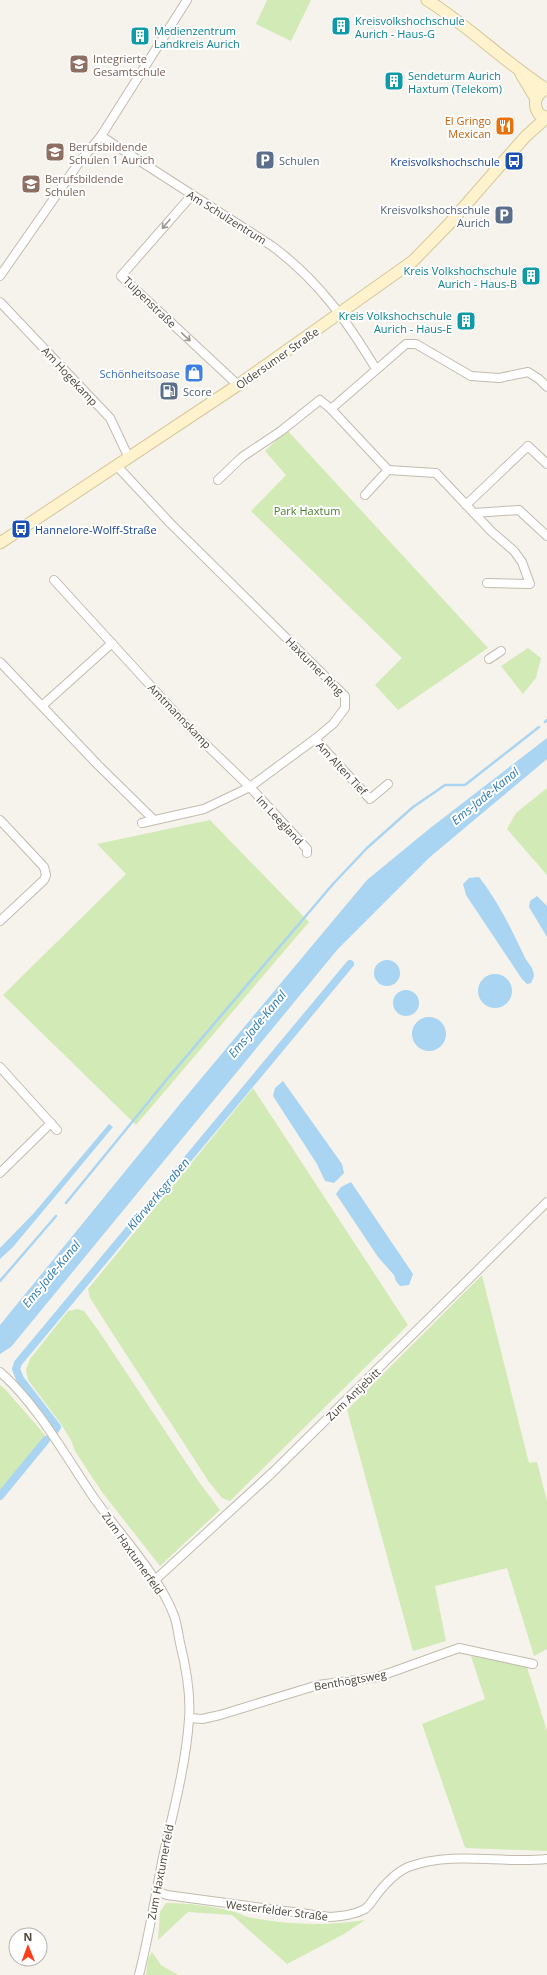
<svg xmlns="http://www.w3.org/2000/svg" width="547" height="1975" font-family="'Open Sans',sans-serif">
	<rect width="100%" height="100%" fill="#f6f3ec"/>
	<g fill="#d2eab5">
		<polygon points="267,0 311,0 291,41 256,24"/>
		<polygon points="287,430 488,648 398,710 375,685 402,658 251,511 286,475 265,451"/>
		<polygon points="528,648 541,658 536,678 523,694 501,666"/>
		<polygon points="547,788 547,875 507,829 516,813"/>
		<polygon points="210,820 309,922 136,1125 3,995 126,874 97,844"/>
		<polygon points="253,1088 408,1325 230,1501 222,1498 209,1482 113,1334 90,1298 88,1289"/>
		<polygon points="482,1275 529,1463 537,1462 547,1501 547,1649 534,1656 507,1568 435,1586 446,1641 413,1651 347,1410"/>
		<polygon points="77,1309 84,1311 98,1330 199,1482 220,1510 160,1566 102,1492 75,1451 71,1440 61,1424 28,1380 26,1370 30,1359 68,1311"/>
		<polygon points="0,1385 5,1389 45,1435 43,1440 0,1492"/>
		<polygon points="471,1656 527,1667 547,1731 547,1851 466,1848 464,1845 422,1724 485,1699"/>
		<path d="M166,1903c22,0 45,3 66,8 7,2 13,6 20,7 38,7 75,8 113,2l-21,14 -57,30 -55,-49 -44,-3 -30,28 2,-28z"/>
		<polygon points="152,1952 161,1965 178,1975 146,1975 148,1959"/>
	</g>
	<g fill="#a9d4f2">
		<polygon points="547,738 547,759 430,857 337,950 11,1347 0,1354 0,1325 184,1099 367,880 429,829"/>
		<path d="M479,877c20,26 32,51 46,81 2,4 7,8 8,13 2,4 0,8 -2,12l-4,1 -5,-5 -56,-84 -3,-11 6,-6z"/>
		<polygon points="537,896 547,906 547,937 529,907 530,901"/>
		<circle cx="387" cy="973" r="13"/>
		<circle cx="495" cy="991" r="17"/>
		<circle cx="406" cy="1003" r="13"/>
		<circle cx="429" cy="1034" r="17"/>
		<polygon points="283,1081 342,1164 344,1173 334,1183 325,1181 317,1164 273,1096 275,1088"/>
		<polygon points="109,1124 113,1127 13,1247 0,1259 0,1248 34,1213"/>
		<polygon points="351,1182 413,1274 409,1285 400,1286 396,1281 394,1275 378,1257 336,1194 341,1187"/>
	</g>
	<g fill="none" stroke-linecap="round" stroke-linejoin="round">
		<g stroke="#a9d4f2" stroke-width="2.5">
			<polyline points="545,722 547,720"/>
			<polyline points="66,1203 168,1078 333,884 367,848 413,807 435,792 445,785 465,785 539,727"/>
			<polyline points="0,1281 56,1216"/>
		</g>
		<g stroke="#a9d4f2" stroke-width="8">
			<polyline points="55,1430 57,1427 20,1379 16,1369 18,1363 350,964"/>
			<polyline points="0,1496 46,1440"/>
		</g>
		<defs>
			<g id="street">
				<polyline points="101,136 187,0"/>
				<polyline points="192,195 121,276 238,385"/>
				<path d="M0,276l78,-112 23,-28 171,110c46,34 75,75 104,123"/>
				<polyline points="0,302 110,418 129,458"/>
				<polyline points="331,409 406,344 416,344 471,376 499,378 528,372 539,379 547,387"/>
				<polyline points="117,466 170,523 345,696 345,708 333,724 315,739 250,787 204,809 142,823"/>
				<polyline points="218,480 242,457 281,431 320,400 331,409 388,470 436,473 491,531 514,551 522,562 530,584 487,583"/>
				<polyline points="365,495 388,470"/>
				<polyline points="466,505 528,446 547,464"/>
				<polyline points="474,513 519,510 547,536"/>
				<polyline points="54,580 191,730 250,787 307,849 307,853"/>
				<polyline points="489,659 501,651"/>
				<polyline points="0,662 98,765 154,820"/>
				<polyline points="43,705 112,643"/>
				<polyline points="315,739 370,799 388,784"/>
				<polyline points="0,820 44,867 46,875 44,880 0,921"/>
				<polyline points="0,1067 57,1130"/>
				<polyline points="0,1173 51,1123"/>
				<path d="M0,1372c37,32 66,85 94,126 24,34 64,77 79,115 4,9 5,20 7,30 6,24 11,51 9,76 -3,46 -16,93 -26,138 -8,40 -14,79 -24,118"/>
				<polyline points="155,1580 273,1472 547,1202"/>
				<polyline points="190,1718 202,1719 220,1715 318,1685 378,1677 459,1648 533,1664"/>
				<path d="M156,1891l11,4 163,22c12,-1 24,-2 35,-8 4,-3 7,-8 10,-12 9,-12 21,-26 36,-31 44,-15 90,-2 136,-7"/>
			</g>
			<g id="secondary">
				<path d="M427,0c42,26 77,62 119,89"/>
				<polyline points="521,74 536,99"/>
				<path d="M547,89c-11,4 -15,15 -8,25l8,4"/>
				<polyline points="0,543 238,385 413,261 449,224 525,137 546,118"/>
			</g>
		</defs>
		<use href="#street" stroke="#c2bbae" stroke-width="10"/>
		<use href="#secondary" stroke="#d6c79b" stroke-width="13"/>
		<use href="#street" stroke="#fff" stroke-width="8"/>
		<use href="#secondary" stroke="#fff3cd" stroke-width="11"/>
	</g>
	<defs><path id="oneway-shaft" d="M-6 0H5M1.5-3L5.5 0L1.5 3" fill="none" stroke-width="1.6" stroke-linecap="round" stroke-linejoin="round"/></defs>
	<g stroke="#9c9892">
		<use href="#oneway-shaft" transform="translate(166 224) rotate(131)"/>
		<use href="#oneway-shaft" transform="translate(186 337) rotate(43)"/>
	</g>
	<defs>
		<symbol id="building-square" viewBox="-11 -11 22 22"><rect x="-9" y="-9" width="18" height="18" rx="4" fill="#0f9aa8" stroke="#fff"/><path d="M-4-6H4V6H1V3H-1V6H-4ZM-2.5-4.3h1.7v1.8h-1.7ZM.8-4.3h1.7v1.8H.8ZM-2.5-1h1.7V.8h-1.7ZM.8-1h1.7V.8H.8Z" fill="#fff"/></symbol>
		<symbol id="school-square" viewBox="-11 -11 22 22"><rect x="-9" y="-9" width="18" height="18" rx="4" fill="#8d6e63" stroke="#fff"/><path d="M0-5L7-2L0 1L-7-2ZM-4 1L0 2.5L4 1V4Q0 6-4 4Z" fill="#fff"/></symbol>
		<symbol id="restaurant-square" viewBox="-11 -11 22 22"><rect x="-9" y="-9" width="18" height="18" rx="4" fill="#e8710a" stroke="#fff"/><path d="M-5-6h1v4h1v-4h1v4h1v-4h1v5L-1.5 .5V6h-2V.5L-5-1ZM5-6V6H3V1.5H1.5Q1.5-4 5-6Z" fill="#fff"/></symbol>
		<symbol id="parking-square" viewBox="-11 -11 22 22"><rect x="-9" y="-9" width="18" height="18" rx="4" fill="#5c6f8a" stroke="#fff"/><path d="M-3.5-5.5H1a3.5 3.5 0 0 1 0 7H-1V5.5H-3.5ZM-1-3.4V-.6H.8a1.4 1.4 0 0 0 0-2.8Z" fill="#fff"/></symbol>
		<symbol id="bus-square" viewBox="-11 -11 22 22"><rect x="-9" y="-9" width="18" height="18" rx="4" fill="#1a4fb4" stroke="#fff"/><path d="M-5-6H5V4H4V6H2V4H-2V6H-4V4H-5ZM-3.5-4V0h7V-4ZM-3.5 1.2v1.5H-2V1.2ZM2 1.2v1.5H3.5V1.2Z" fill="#fff"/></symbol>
		<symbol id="shop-square" viewBox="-11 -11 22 22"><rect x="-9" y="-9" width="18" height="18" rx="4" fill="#3f7fe0" stroke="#fff"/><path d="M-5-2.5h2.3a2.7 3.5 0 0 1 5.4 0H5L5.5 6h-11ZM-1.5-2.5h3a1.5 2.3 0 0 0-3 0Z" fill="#fff"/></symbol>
		<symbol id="fuel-square" viewBox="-11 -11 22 22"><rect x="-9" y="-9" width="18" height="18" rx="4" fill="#5c6f8a" stroke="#fff"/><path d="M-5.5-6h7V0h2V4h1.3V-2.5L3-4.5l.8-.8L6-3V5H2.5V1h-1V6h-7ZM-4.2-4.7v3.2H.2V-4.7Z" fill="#fff"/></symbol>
	</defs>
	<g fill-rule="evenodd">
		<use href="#building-square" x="330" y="15" width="22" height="22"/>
		<use href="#building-square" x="129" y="25" width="22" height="22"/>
		<use href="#school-square" x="68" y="53" width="22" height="22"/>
		<use href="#building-square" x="383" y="70" width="22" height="22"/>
		<use href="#restaurant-square" x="494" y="115" width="22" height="22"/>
		<use href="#school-square" x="44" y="141" width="22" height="22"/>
		<use href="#parking-square" x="254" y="149" width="22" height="22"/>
		<use href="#bus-square" x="503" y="150" width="22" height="22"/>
		<use href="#school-square" x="20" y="173" width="22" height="22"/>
		<use href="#parking-square" x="493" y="204" width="22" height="22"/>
		<use href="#building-square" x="520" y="265" width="22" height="22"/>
		<use href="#building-square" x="455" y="310" width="22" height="22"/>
		<use href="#shop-square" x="183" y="362" width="22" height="22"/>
		<use href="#fuel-square" x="158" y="380" width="22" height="22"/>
		<use href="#bus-square" x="10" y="518" width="22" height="22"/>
	</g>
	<g text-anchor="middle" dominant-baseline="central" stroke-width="4" stroke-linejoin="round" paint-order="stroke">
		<g font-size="11" fill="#0d838f" stroke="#fff" text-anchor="start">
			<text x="355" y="20">Kreisvolkshochschule<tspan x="355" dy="13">Aurich - Haus-G</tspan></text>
			<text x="154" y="30">Medienzentrum<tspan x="154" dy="13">Landkreis Aurich</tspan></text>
			<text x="408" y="75">Sendeturm Aurich<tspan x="408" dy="13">Haxtum (Telekom)</tspan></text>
			<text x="517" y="270" text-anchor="end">Kreis Volkshochschule<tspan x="517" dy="13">Aurich - Haus-B</tspan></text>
			<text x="452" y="315" text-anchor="end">Kreis Volkshochschule<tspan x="452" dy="13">Aurich - Haus-E</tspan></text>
		</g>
		<g font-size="11" fill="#785e54" stroke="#fff" text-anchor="start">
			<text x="93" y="58">Integrierte<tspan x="93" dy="13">Gesamtschule</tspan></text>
			<text x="69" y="146">Berufsbildende<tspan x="69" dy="13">Schulen 1 Aurich</tspan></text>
			<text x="45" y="178">Berufsbildende<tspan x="45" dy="13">Schulen</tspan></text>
		</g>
		<g font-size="11" fill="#c56008" stroke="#fff" text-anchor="end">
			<text x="491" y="120">El Gringo<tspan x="491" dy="13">Mexican</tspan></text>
		</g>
		<g font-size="11" fill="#4e5e75" stroke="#fff" text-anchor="start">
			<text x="279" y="160">Schulen</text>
			<text x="490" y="209" text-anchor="end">Kreisvolkshochschule<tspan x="490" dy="13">Aurich</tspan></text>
			<text x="183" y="391">Score</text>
		</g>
		<g font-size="11" fill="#164399" stroke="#fff" text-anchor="end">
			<text x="500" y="161">Kreisvolkshochschule</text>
			<text x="35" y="529" text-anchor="start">Hannelore-Wolff-Straße</text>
		</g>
		<g font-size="11" fill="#4b4439" stroke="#fff">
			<text transform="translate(227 217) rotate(32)">Am Schulzentrum</text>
			<text transform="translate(150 302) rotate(44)">Tulpenstraße</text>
			<text transform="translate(277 358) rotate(-35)">Oldersumer Straße</text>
			<text transform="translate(70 376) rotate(47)">Am Hogekamp</text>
			<text transform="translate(315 666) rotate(45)">Haxtumer Ring</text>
			<text transform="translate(180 716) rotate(46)">Amtmannskamp</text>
			<text transform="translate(342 768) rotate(47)">Am Alten Tief</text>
			<text transform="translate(280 820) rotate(47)">Im Leegland</text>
			<text transform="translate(353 1394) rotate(-44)">Zum Antjebitt</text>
			<text transform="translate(133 1553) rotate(55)">Zum Haxtumerfeld</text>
			<text transform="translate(350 1680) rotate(-10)">Benthögtsweg</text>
			<text transform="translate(160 1872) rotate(-79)">Zum Haxtumerfeld</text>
			<text transform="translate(277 1910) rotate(7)">Westerfelder Straße</text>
		</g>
		<g font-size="11" fill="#366cbe" stroke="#fff" text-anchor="end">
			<text x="180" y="373">Schönheitsoase</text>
		</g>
		<g font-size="11" fill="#4a7f2a" stroke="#fff">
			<text x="307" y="510">Park Haxtum</text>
		</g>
		<g font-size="12" font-style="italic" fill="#2e7ab2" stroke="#fff">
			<text transform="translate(485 796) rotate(-39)">Ems-Jade-Kanal</text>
			<text transform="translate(257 1024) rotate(-50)">Ems-Jade-Kanal</text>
			<text transform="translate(158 1194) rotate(-50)">Klärwerksgraben</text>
			<text transform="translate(51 1274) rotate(-50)">Ems-Jade-Kanal</text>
		</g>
	</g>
	<g transform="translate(28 1947) rotate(359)"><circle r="19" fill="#ffffff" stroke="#b7b4b0"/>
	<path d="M0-3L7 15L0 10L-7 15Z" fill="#fc3f1d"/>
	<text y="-6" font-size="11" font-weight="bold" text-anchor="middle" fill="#4b4439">N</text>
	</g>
</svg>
